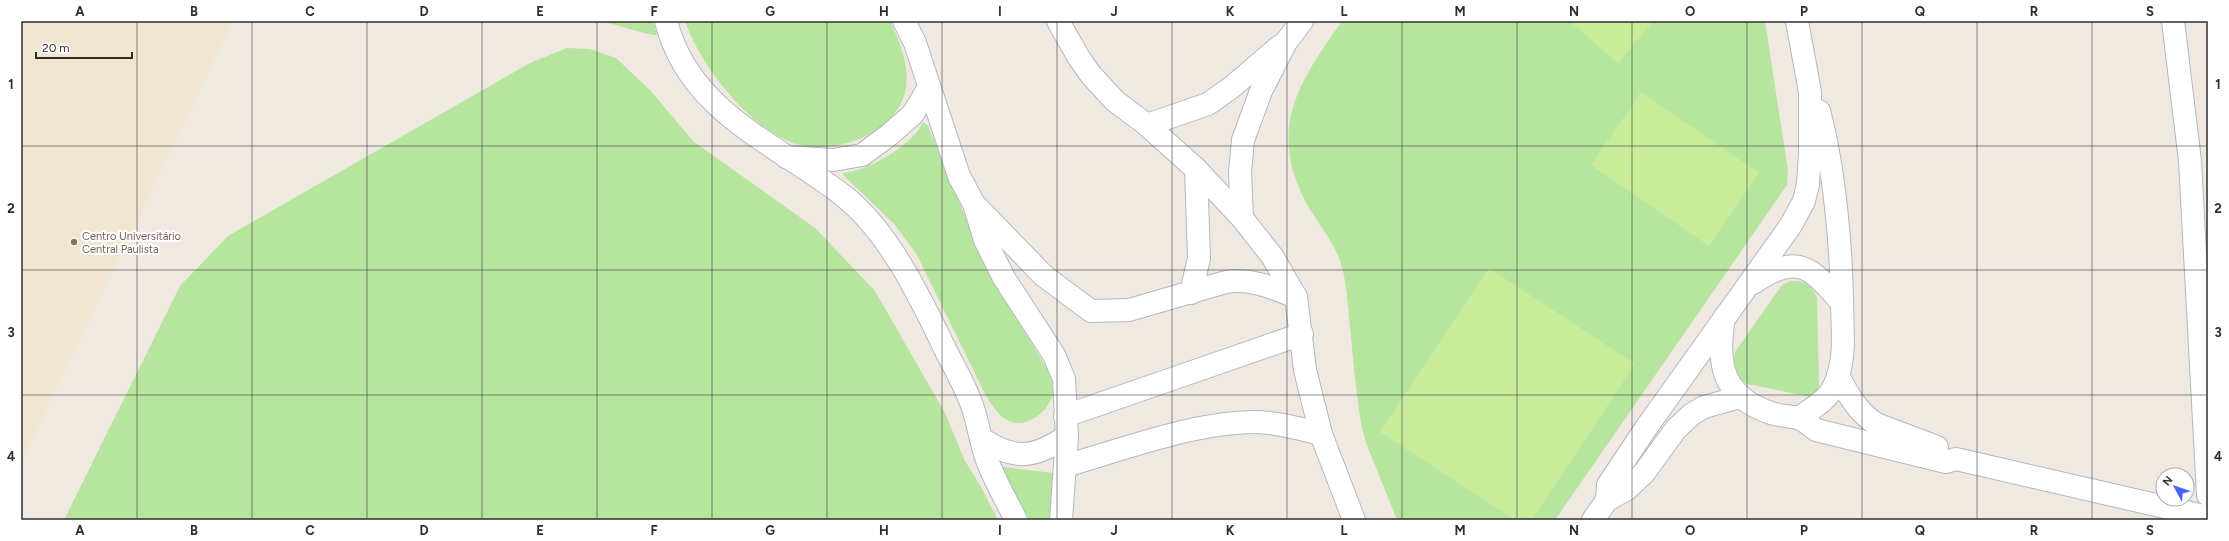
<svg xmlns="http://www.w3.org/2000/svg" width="2229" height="541" font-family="Figtree,sans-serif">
	<rect width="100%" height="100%" fill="#efe9e1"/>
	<polygon fill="#f0e6d1" points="21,21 233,21 21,462"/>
	<g fill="#b6e59e">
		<path d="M600,21h53l4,14c-5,1 -47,-12 -57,-14z"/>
		<path d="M685,21h205c10,21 19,44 16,67 -8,46 -73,69 -113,55 -45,-16 -93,-78 -108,-122z"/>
		<path d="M1342,21h423l23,150 -1,14 -232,335h-158l-31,-77 -5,-19c-5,-32 -8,-65 -11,-97 -2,-20 -3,-40 -8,-60 -8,-29 -31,-50 -42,-77 -30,-70 4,-114 42,-169z"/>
		<polygon points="567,48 590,49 616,58 650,90 693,141 815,228 875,291 945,413 965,461 980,485 998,520 64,520 180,286 228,236 530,63"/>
		<path d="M923,122l5,4 59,144 65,107c1,5 3,10 2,15 -4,18 -26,37 -45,29 -11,-4 -18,-18 -24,-27l-68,-139 -23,-31 -51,-49v-2c25,-2 70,-28 80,-51z"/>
		<path d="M1791,281c14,-1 21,4 26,17l2,85v5l-7,9 -65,-13c-12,-7 -15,-19 -12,-32l47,-67z"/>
		<polygon points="997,466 1053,473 1054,520 1025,520"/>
	</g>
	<g fill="#c9ec9a">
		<polygon points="1569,21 1654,21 1618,63"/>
		<polygon points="1641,92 1759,173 1709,246 1591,165"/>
		<polygon points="1489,268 1635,364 1532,520 1515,520 1380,432"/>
	</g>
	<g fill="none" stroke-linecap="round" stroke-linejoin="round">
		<defs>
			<g id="minor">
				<path d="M666,21c23,92 112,123 179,176 44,35 76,102 100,152 8,16 18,33 25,51 8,19 10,41 17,60 8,21 19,40 29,60"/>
				<polyline points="904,21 915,43 959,176 974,204 985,240 1004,278 1054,355 1064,379 1067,436 1061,520"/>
				<polyline points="1058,21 1079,58 1091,75 1115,101 1147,125 1196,169 1242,218 1272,256 1296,297 1305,370 1321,434 1354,520"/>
				<polyline points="2173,21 2190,161 2208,495"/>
				<polyline points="1147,125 1208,104 1232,87 1280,46"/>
				<polyline points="786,157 833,160 862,155 889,135 913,114 929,87"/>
				<path d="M978,208l66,68 47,35 38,-1 97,-28c25,-4 47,6 70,15"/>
				<polyline points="1242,218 1240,172 1243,140 1261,91 1286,42 1302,21"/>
				<path d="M1753,283c44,-30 57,-17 88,19"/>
				<polyline points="1191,293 1199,258 1196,169"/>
				<path d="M1724,318c-8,47 -1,79 47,95 9,3 18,3 27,5 6,2 13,8 18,12l130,32 10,-3 252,58"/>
				<path d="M1838,375c10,20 19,36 38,49l61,23"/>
				<polyline points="1065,416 1302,334"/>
				<path d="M1799,418c12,-9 29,-18 35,-32 13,-27 8,-57 8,-85 -1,-59 -8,-134 -23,-190"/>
				<path d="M982,439c33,22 53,19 85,-3"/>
				<path d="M1065,466c59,-17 130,-44 190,-44 22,0 45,7 66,12"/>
				<polyline points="1607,500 1608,485 1646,428 1791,225 1804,201 1808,184 1810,154 1810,92 1797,21"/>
				<polyline points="1593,520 1607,500 1627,489 1644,473 1676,429 1692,414 1704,407 1740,397"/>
			</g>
		</defs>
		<use href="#minor" stroke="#b4b7c1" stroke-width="24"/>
		<use href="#minor" stroke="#fff" stroke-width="22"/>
	</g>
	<path fill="none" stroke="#2e2e2e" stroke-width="1" stroke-opacity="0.55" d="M137,21v499M252,21v499M367,21v499M482,21v499M597,21v499M712,21v499M827,21v499M942,21v499M1057,21v499M1172,21v499M1287,21v499M1402,21v499M1517,21v499M1632,21v499M1747,21v499M1862,21v499M1977,21v499M2092,21v499M21,146h2187M21,270h2187M21,395h2187"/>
	<circle fill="#8d6e63" stroke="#fff" stroke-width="1.5" cx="74" cy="242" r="4"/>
	<g text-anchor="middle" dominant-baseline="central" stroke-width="4" stroke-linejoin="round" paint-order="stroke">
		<g font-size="11" fill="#785e54" stroke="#fff" text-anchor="start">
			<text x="82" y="236">Centro Universitário<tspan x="82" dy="13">Central Paulista</tspan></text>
		</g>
	</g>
	<rect width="2229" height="541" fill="none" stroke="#ffffff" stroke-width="44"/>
	<g transform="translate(2175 487) rotate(310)"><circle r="19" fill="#ffffff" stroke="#ababab"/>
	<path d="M0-3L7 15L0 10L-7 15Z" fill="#4264fb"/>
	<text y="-6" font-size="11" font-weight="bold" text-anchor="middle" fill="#2e2e2e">N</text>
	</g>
	<path d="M36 52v6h96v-6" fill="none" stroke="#2e2e2e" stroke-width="2"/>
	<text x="42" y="52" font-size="12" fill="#2e2e2e" stroke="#ffffff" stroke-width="3" paint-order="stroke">20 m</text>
	<rect x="22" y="22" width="2185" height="497" fill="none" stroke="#2e2e2e" stroke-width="1.5"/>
	<g font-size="13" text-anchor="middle" font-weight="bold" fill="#2e2e2e">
		<text x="80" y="16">A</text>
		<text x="194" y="16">B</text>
		<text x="310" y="16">C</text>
		<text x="424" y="16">D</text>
		<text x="540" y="16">E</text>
		<text x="654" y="16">F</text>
		<text x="770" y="16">G</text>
		<text x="884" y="16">H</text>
		<text x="1000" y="16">I</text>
		<text x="1114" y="16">J</text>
		<text x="1230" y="16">K</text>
		<text x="1344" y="16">L</text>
		<text x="1460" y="16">M</text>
		<text x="1574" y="16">N</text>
		<text x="1690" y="16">O</text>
		<text x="1804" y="16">P</text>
		<text x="1920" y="16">Q</text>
		<text x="2034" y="16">R</text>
		<text x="2150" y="16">S</text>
		<text x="11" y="89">1</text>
		<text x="2218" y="89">1</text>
		<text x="11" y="213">2</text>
		<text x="2218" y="213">2</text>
		<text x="11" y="337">3</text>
		<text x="2218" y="337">3</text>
		<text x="11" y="461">4</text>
		<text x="2218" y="461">4</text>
		<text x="80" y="535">A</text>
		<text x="194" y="535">B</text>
		<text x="310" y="535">C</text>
		<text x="424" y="535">D</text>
		<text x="540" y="535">E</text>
		<text x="654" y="535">F</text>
		<text x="770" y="535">G</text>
		<text x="884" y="535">H</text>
		<text x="1000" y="535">I</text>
		<text x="1114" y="535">J</text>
		<text x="1230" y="535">K</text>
		<text x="1344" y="535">L</text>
		<text x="1460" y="535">M</text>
		<text x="1574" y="535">N</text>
		<text x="1690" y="535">O</text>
		<text x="1804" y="535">P</text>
		<text x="1920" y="535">Q</text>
		<text x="2034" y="535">R</text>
		<text x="2150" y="535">S</text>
	</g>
</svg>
